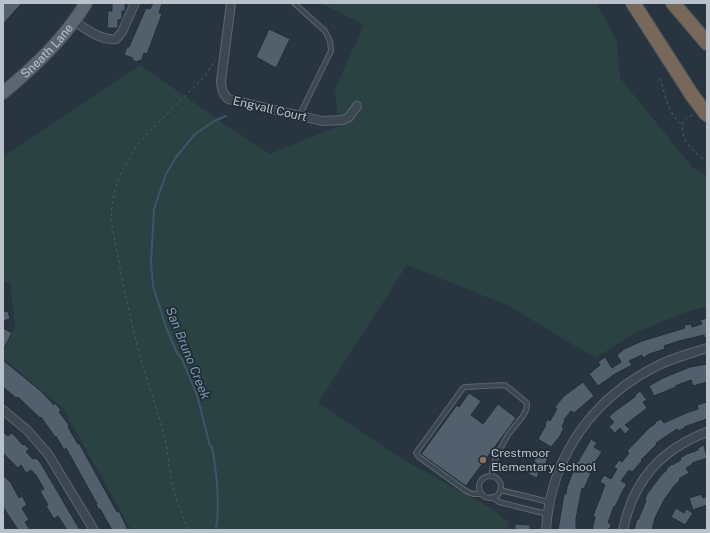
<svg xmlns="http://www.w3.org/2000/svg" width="710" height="533" font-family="'Public Sans',sans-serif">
	<rect width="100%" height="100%" fill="#283541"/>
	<polygon fill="#2a4242" points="321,3 596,3 617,41 620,78 693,168 707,176 707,306 680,314 635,333 595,358 509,306 407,265 318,403 402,459 494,510 509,523 508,530 131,530 63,408 3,358 3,351 15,328 10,282 3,281 3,157 140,65 227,126 270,154 339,126 335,89 364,25"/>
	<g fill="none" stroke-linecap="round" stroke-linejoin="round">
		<path stroke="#3e5569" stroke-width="2" d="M216,530c4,-27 1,-56 -4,-83l-2,-1 -13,-51 -15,-36 -5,-6 -11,-26 -13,-41 -2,-24 3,-53 12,-35 10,-17 19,-23 21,-14 10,-4"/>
	</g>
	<g fill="#51606c" stroke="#222e38">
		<polygon points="3,3 22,3 3,24"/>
		<polygon points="112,3 125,3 125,11 122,11 122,19 118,20 118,28 107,28 108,11 112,11"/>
		<polygon points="153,3 162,3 159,13 162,14 147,54 144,53 141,61 139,60 138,62 132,60 133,58 124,55 127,47 129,47 146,8 150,9"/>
		<polygon points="269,29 290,39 276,68 256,57"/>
		<polygon points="8,311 10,319 3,321 3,312"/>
		<polygon points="707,318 707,338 705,338 704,335 679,341 664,346 665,349 649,354 643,358 642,355 629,361 632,365 615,374 598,386 589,374 600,365 598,362 605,357 612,368 621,362 617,355 624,349 642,341 685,328 684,325 691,324 692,327 702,324 700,320"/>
		<polygon points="3,328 12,333 3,350"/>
		<polygon points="3,360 42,392 54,405 55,403 61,410 59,412 69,425 68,427 78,444 79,443 117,512 119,511 128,530 112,530 100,509 98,509 96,504 97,504 66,448 64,450 56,436 55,437 41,417 40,418 18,397 16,398 3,387"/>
		<polygon points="707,364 707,382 693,386 691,380 675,386 676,387 654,396 649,386 663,378 690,367"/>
		<polygon points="583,382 594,396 574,413 571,411 564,420 565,420 562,427 564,428 560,436 551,447 538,439 546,425 545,424 548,419 550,421 557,409 555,407 563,397"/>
		<polygon points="640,391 647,400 643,402 647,408 625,425 630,429 625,434 620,428 615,433 609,427 614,422 609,417 614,412 636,396 635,395"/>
		<polygon points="469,393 481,401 471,415 483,424 498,404 516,418 466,486 421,454 457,405 459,407"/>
		<polygon points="707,402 707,419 684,427 685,428 678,431 677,429 656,443 657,444 641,460 642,461 632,472 629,470 621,481 627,484 622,492 615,507 614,506 608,523 611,523 610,529 609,528 608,530 592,530 595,517 593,516 605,485 600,482 604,475 611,479 617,469 614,467 619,460 622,462 629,453 627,451 649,428 656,423 655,422 661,419 664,423 686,413 698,409 697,405"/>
		<polygon points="3,432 8,436 12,433 23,445 24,444 29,449 26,452 33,459 36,458 40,462 80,530 67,530 58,516 54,519 46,506 48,505 40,491 44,489 36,475 31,470 26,473 21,465 18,468 3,453"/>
		<polygon points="591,439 597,443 594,447 602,452 597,459 584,489 582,488 576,519 576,530 558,530 564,494 566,494 567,487 577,461 578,462"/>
		<polygon points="704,445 707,458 692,463 693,464 686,468 689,473 679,479 680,480 674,486 664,500 655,518 652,530 634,530 637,519 638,520 646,501 645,500 647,494 662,474 667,470 666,469 672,464 672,465 681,460 680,458 687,454 698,450 698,448"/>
		<polygon points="534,448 549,455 542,473 539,472 537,478 528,474 535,459 530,457"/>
		<polygon points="3,475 11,483 19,498 22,496 27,505 22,508 29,520 25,522 30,530 18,530 3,507"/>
		<polygon points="702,494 703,498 707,496 707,505 693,510 689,498"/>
		<polygon points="676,508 684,513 686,509 693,513 685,525 671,517"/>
		<polygon points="515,524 530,525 530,530 515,530"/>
	</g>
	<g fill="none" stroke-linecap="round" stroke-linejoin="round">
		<defs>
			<g id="service">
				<polyline points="294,3 325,31 330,41 331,51 299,116"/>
				<circle cx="490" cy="487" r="11"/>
				<polyline points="500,490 549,502"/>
				<path d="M482,494h-9l-7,-3 -47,-34 -3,-4 47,-65 2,-1 40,-2 22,18c1,12 -13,22 -19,32 -6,10 -18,30 -16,41"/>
				<polyline points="492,497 499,502 547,514"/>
			</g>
			<g id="minor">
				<path d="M231,3l-10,78c0,8 2,13 7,18l94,22 21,-1 6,-3 8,-11"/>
				<path d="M74,21c12,8 27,20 42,18l6,-7 13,-29"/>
				<polyline points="3,410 27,430 48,454 94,530"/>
				<path d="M546,530c5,-75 48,-134 115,-166 15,-7 31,-11 46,-16"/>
				<path d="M623,530c10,-49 37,-80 84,-98"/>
			</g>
			<g id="primary">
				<path id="s1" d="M3,93c32,-27 61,-54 83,-90"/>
			</g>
			<g id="motorway">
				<polyline points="633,3 692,95"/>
				<polyline points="673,3 707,43"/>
			</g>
		</defs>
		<use href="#service" stroke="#5a656e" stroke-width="6"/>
		<use href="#minor" stroke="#5a656e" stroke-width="10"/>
		<use href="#primary" stroke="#45505a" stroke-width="14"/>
		<use href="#motorway" stroke="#46525b" stroke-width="16"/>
		<g stroke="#485e5e" stroke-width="1" stroke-dasharray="3 3" stroke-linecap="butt">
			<path d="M660,78c5,16 8,36 22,47"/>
			<path d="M693,115l-5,2 -5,5c-4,18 11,30 24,40"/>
			<polyline points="188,530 177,502 172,484 166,444 162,427 139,354 125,294 111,221 112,206 115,189 121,173 139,142 204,77 216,60"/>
		</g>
		<use href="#service" stroke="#3c4751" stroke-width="4"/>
		<use href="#minor" stroke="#3c4751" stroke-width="8"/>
		<use href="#primary" stroke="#5a6671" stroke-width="12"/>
		<use href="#motorway" stroke="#776859" stroke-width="14"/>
		<defs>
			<polyline id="motorway-bridge" points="692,95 707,115"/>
		</defs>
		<use href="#motorway-bridge" stroke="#46525b" stroke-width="16" stroke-linecap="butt"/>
		<use href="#motorway-bridge" stroke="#776859" stroke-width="14"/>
	</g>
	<circle fill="#8d6e63" stroke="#202c36" stroke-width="1.5" cx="483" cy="460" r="4"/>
	<g text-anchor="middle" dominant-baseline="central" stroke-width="3.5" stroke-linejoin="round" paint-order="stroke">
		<g font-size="12" fill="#b9c2cb" stroke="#202c36">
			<text stroke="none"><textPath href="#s1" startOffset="61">Sneath Lane</textPath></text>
			<text transform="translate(270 109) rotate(13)">Engvall Court</text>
		</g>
		<g font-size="12" fill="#b9c2cb" stroke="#202c36" text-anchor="start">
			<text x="491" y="453">Crestmoor<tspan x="491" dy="14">Elementary School</tspan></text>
		</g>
		<g font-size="13" font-style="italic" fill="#7b96ac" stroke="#202c36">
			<text transform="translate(188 353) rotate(68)">San Bruno Creek</text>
		</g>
	</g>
	<rect width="710" height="533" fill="none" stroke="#b9c2cb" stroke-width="8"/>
</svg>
